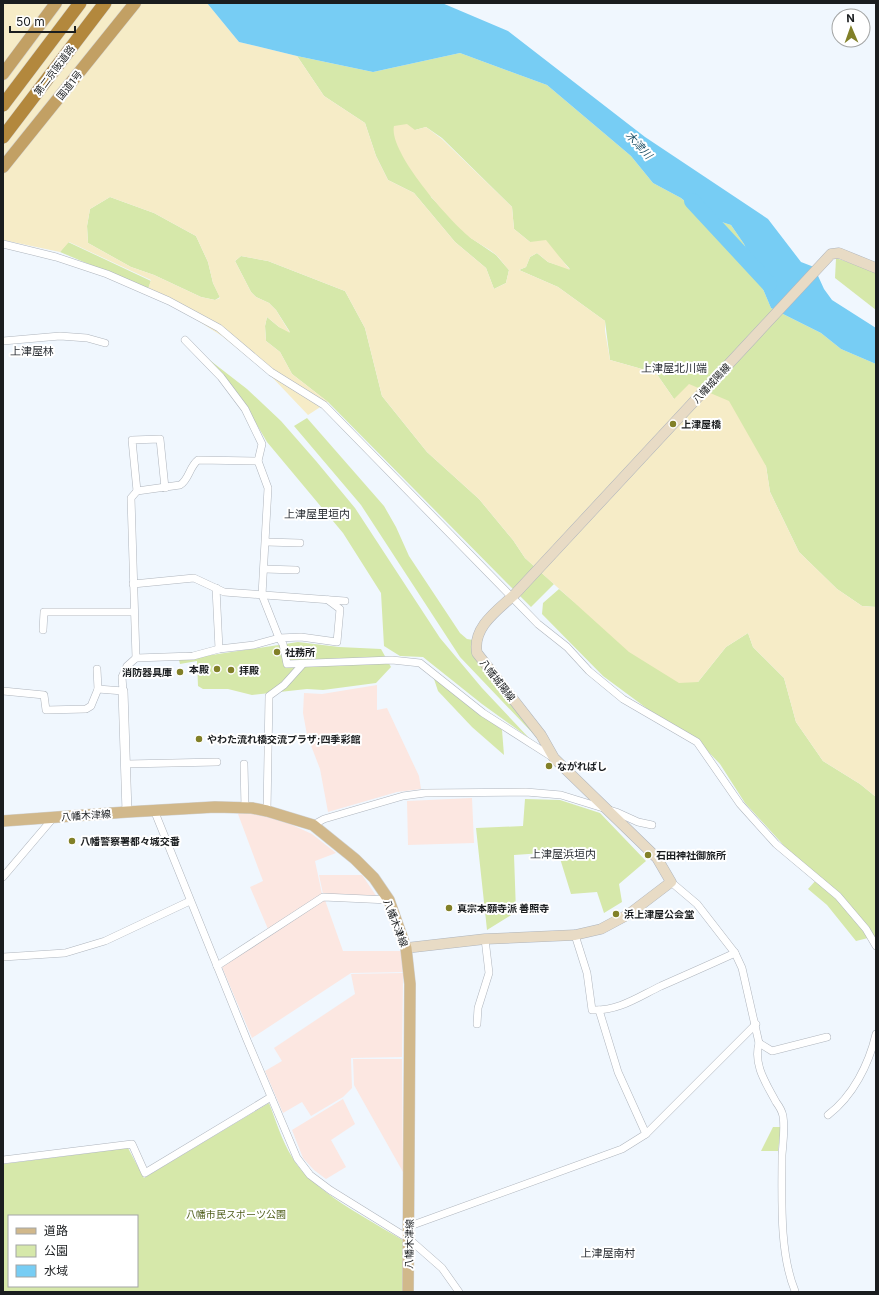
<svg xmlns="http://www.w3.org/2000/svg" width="879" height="1295" font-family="Inter,'Noto Sans JP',sans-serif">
	<rect width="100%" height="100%" fill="#f0f7fe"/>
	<g fill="#fce7e1">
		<polygon points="377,685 377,710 387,708 419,776 421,789 397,792 328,812 320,769 307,735 303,713 304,693 322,694"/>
		<polygon points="472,798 474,843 408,845 407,801"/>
		<polygon points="240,812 254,813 290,824 312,834 336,853 315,861 322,894 268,929 250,887 263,881 238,814"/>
		<polygon points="319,875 362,875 377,897 323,894"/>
		<polygon points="325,900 343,951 401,951 403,972 351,973 252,1038 222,967 319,901"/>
		<polygon points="403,973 402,1057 351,1058 352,1088 343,1097 311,1116 302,1102 283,1113 265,1071 282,1061 274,1048 355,994 351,974"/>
		<polygon points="353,1059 402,1059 403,1172 354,1085"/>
		<polygon points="343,1099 355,1124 331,1140 346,1167 326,1179 314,1170 303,1158 292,1130"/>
	</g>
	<g fill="#d6e8aa" fill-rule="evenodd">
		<polygon points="460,53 547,85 631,156 653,183 681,198 703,216 731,225 744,244 771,308 821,333 841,349 876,364 876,607 862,606 837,589 799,552 770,492 766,466 674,399 656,373 610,360 605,321 558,287 519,270 526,267 530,257 537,253 548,262 570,269 560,258 530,242 514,229 512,207 442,138 426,127 415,130 431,197 471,238 496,255 509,270 506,283 494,289 486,268 455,242 414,193 388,180 376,156 365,123 324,96 297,56 373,72"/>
		<polygon points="110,197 154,213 196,236 208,262 213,283 220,297 215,300 201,297 154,275 131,267 88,243 87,226 90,209"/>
		<polygon points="68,242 151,281 148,289 60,252"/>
		<polygon points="241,256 268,261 345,291 365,328 382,396 427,452 479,499 513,540 525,558 554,584 531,607 504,580 328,402 292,374 280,352 266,341 265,326 267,317 279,327 290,332 276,310 269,303 256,297 251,292 235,261"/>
		<polygon points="836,258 876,272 876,310 835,278"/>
		<polygon points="207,358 247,389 281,421 316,461 355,508 440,638 482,688 529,738 482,704 423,657 400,656 384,646 381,593 343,533 267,442 247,408"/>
		<polygon points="307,418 384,506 396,527 409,556 460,633 467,639 473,640 543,744 460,657 361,505 294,426"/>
		<polygon points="559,589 573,601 698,682 726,647 748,633 753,647 784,678 796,722 823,761 860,784 876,797 876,946 868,938 856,941 827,905 808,889 818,878 787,849 745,803 720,764 693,736 649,710 603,676 542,614 543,603"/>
		<polygon points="298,642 339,647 381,649 391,667 376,683 323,690 307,689 252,695 228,689 203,689 198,686 197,661 180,664 179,660"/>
		<polygon points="433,676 502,730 504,755 472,727 438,691"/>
		<polygon points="525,799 560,800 600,813 646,861 619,884 622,902 604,913 597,892 571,894 558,852 514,855 516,912 487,930 476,828 523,826"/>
		<path d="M269,1103c7,18 13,38 23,54 18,33 80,64 112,84l-1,51h-400v-128l125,-16 16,30zM9,1216h128v70h-128z"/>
		<polygon points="773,1127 781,1127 778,1151 761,1151"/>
	</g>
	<path fill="#f6ecc7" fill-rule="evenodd" d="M3,3h204l32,39 58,14 27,40 41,27 11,33 12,24 26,13 41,49 31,26 8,21 12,-6 3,-13c-5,-5 -9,-12 -14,-16 -7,-6 -16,-10 -23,-15 -21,-16 -84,-87 -78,-113l13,-2 8,6 11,-3 16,12 70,68 2,22 16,13 16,-2 24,30 -22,-8 -11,-9 -7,4 -4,10 -7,3 39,17 47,34v10l5,29 46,13 18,26 15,-15 40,17 37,65 4,26 29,60 38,37 25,17 14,1v190l-16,-13 -37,-23 -27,-39 -12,-44 -31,-31 -5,-14 -22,14 -28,35 -19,1 -50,-31 -104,-94 -12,-18 -34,-41 -52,-47 -45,-56 -17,-68 -20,-37 -77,-30 -27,-5 -6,5 16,31 5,5 13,6 7,7 14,23 -11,-6 -12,-10 -2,9 1,15 14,11 12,22 36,28 -20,13 -38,-40 -48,-39 -74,-47 3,-9 -82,-38 -9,10 -57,-12zM110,197l44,16 42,23 12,26 5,21 7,15 -5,2 -14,-3 -47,-22 -23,-8 -43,-24 -1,-17 3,-17z"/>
	<polygon fill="#77cdf4" points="207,3 442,3 508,31 645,137 768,219 801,262 814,267 824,289 832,300 876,328 876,364 841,349 821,333 771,308 744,244 731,225 703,216 681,198 653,183 631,156 547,85 460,53 373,72 297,56 239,42"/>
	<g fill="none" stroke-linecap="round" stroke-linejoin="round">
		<polyline stroke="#77cdf4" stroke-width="16" points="692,201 769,284"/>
		<defs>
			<g id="minor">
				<polyline points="3,244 56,257 107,274 169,301 219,328 271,372 324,405 538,624 567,647 589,671 623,699 697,742 740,804 776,844 838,896 866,929 876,946"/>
				<polyline points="185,340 221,377 245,409 262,444 258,461 268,488 262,595 279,638 283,644 287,664 392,660 420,663 483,713 552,757"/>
				<polyline points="3,341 60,336 87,338 105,343"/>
				<polyline points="137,491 132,440 160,439 165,488"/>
				<polyline points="266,542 300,543"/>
				<polyline points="264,569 296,570"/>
				<polyline points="133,584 194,578 224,592 345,601"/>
				<polyline points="216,588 219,649"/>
				<polyline points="43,630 44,612 134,612"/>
				<path d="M136,658l-5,-160 6,-7 43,-6c9,-5 9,-18 18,-25l60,1"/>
				<polyline points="97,669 98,689"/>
				<polyline points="3,691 44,695 46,710 86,709 91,706 98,689 123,691 122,677 127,666 136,658 193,656 219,649 254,645 279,638 301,637 337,642 340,609 328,600"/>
				<polyline points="127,764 217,762"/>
				<polyline points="244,764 245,808"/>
				<polyline points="154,810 247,1040 297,1158 310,1175 330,1190 409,1239 442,1268 459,1292"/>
				<polyline points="267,811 269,696 284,685 302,665"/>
				<polyline points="313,825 324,819 403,796 425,793 526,792 561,795 616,812 638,822 652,825"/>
				<polyline points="3,877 54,817"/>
				<path d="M671,882l26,22 38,49 7,15 17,75c-6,22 7,40 17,59 3,4 6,9 7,14 2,13 0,26 -1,39 0,42 -3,97 13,136"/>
				<path d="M575,935l12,38 5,37c27,1 46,-13 69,-24 25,-11 50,-22 74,-33"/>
				<polyline points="3,957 65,953 105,941 190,901"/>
				<polyline points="217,966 323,897 389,900"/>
				<polyline points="599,1010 618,1072 646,1134"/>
				<polyline points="477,1024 478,1008 489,973 485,939"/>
				<polyline points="759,1043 772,1051 827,1037"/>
				<path d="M828,1115c25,-19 41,-51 48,-81"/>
				<polyline points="3,1160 132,1144 145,1173 271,1097"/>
				<polyline points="410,1226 622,1149 646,1134 756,1024"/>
			</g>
			<polyline id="tertiary" points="123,691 127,812"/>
			<path id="secondary" d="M406,948l79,-9 90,-4 26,-6 28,-15 42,-32 -14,-24 -103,-100 -13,-23 -64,-82c-5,-26 21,-43 38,-59l316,-340 8,-1 37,15"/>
			<polyline id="primary" points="3,821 127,812 215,807 252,808 267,811 313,825 355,859 374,878 389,900 406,948 410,984 408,1292"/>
			<g id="trunk">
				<polyline points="3,74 56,3"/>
				<polyline points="3,167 135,3"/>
			</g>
			<g id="motorway">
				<polyline points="3,105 80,3"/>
				<polyline points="3,137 105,3"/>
			</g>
		</defs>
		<use href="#minor" stroke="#afb5bd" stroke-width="8"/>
		<use href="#tertiary" stroke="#afb5bd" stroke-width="10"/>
		<use href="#secondary" stroke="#afb5bd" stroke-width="11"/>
		<use href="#primary" stroke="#d1d2d2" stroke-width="12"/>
		<use href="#trunk" stroke="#d1d2d2" stroke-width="13"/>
		<use href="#motorway" stroke="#d1d2d2" stroke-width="14"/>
		<use href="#minor" stroke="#fff" stroke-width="7"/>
		<use href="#tertiary" stroke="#fff" stroke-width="9"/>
		<use href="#secondary" stroke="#e8dbc5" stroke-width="10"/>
		<use href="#primary" stroke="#d1b88b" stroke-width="11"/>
		<use href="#trunk" stroke="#c2a064" stroke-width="12"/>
		<use href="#motorway" stroke="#b3883d" stroke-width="13"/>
	</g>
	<g fill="#818028" stroke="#fff" stroke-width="1.5">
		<circle cx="673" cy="424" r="4"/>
		<circle cx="277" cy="652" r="4"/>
		<circle cx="217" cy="669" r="4"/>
		<circle cx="231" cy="670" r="4"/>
		<circle cx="180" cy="672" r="4"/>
		<circle cx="199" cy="739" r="4"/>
		<circle cx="549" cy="766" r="4"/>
		<circle cx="72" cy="841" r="4"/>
		<circle cx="648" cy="855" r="4"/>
		<circle cx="449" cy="908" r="4"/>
		<circle cx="616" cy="914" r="4"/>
	</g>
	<g text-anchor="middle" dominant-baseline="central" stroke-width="4" stroke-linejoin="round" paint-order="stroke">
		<g font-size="10" fill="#1a1d1f" stroke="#fff">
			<text transform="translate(54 70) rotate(-53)">第二京阪道路</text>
			<text transform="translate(69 85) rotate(-51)">国道1号</text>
			<text transform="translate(711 383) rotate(-47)">八幡城陽線</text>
			<text transform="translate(498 680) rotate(52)">八幡城陽線</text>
			<text transform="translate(86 815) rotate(-4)">八幡木津線</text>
			<text transform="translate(396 923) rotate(69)">八幡木津線</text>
			<text transform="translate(409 1244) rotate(-89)">八幡木津線</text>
		</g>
		<g font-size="10" font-weight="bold" fill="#1a1d1f" stroke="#fff" text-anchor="start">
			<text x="681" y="424">上津屋橋</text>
			<text x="285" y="652">社務所</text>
			<text x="209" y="669" text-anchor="end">本殿</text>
			<text x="239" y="670">拝殿</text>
			<text x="172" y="672" text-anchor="end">消防器具庫</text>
			<text x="207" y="739">やわた流れ橋交流プラザ;四季彩館</text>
			<text x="557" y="766">ながればし</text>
			<text x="80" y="841">八幡警察署都々城交番</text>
			<text x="656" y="855">石田神社御旅所</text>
			<text x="457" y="908">真宗本願寺派 善照寺</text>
			<text x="624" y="914">浜上津屋公会堂</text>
		</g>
		<g font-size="10" fill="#4f5e1a" stroke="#fff">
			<text x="236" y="1214">八幡市民スポーツ公園</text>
		</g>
		<g font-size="11" font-style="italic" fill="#2b5a6f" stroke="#fff">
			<text transform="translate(639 145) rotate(47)">木津川</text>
		</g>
		<g font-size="11" fill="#2b2f35" stroke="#fff">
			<text x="32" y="351">上津屋林</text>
			<text x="674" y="368">上津屋北川端</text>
			<text x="317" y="514">上津屋里垣内</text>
			<text x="563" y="854">上津屋浜垣内</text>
			<text x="608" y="1253">上津屋南村</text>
		</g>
	</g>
	<rect width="879" height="1295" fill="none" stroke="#1a1d1f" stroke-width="8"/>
	<rect x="8" y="1215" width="130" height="72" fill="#ffffff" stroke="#a3a5a5"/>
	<rect x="16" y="1228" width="20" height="6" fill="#d1b88b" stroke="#a3a5a5"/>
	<text x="44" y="1235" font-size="12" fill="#1a1d1f">道路</text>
	<rect x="16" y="1245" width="20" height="12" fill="#d6e8aa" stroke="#a3a5a5"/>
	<text x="44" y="1255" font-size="12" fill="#1a1d1f">公園</text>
	<rect x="16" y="1265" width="20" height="12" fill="#77cdf4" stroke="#a3a5a5"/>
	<text x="44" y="1275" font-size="12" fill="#1a1d1f">水域</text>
	<g transform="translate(851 28) rotate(358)"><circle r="19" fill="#ffffff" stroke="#a3a5a5"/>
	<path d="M0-3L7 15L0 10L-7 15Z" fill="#818028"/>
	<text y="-6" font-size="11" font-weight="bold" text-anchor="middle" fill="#1a1d1f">N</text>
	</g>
	<path d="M10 26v6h65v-6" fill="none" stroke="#1a1d1f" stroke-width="2"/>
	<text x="16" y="26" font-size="12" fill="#1a1d1f" stroke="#ffffff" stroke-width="3" paint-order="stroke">50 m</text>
</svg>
